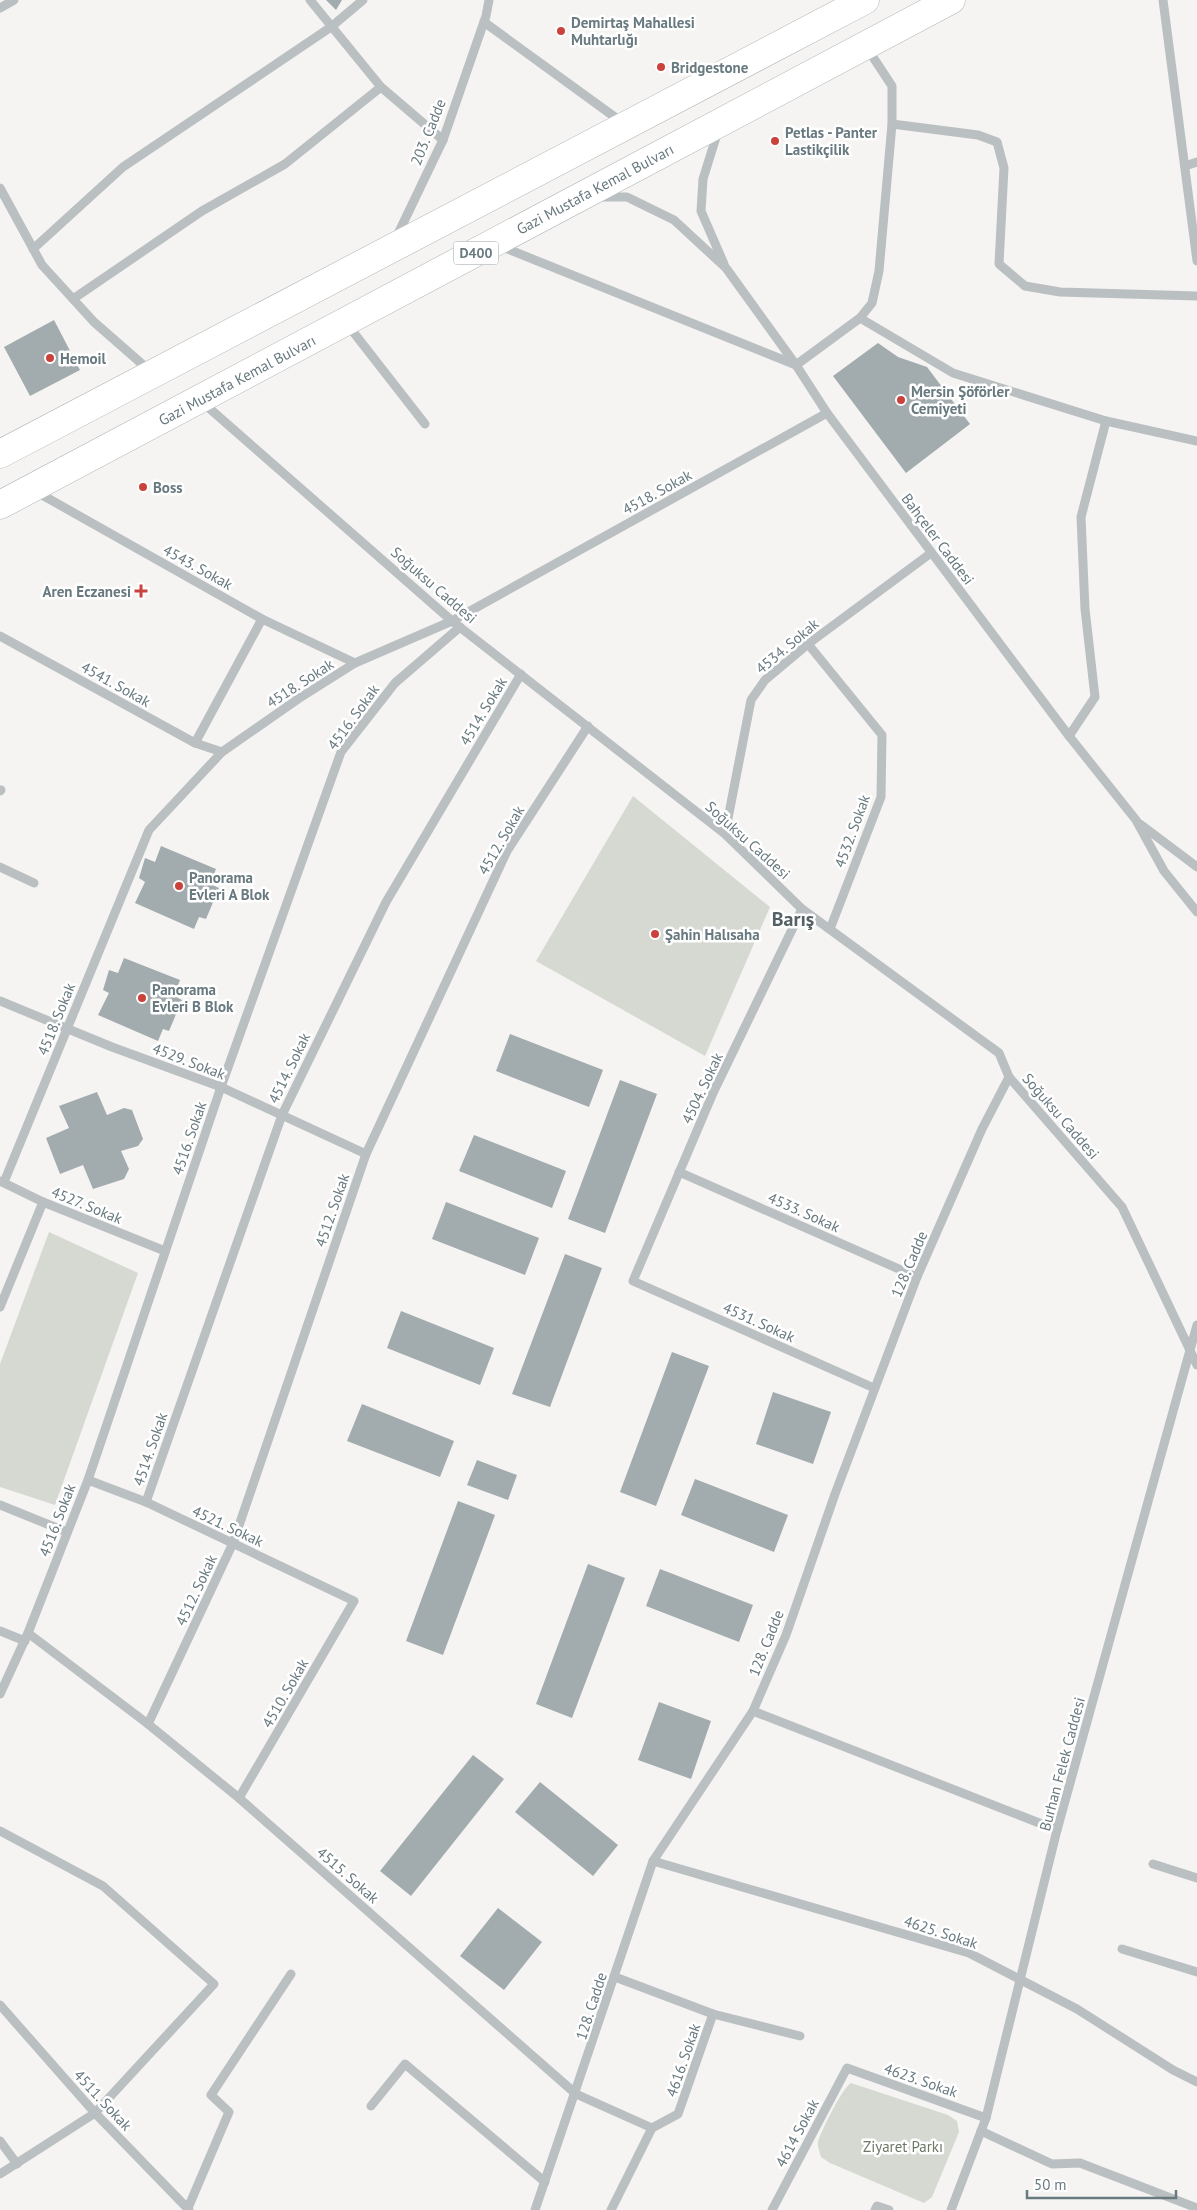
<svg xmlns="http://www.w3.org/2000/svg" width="1197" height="2210" font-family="'PT Sans',sans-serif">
	<rect width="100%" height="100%" fill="#f5f4f2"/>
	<g fill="#d6d9d2">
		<polygon points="633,796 770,907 705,1056 536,961"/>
		<polygon points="49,1232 138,1273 55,1505 0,1487 0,1364"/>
		<path d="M851,2083l97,32 9,6 2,11 -27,65 -8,6 -94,-40 -9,-6c-1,-5 -4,-11 -3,-15 3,-11 25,-55 33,-59z"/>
	</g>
	<g fill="#a2abae">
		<polygon points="326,0 342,0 336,10"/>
		<polygon points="54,320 80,370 30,396 4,347"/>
		<polygon points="878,343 898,357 927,367 970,424 906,473 833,376"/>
		<polygon points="161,846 216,869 210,884 219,888 206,919 199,917 194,929 135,903 145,882 139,878 145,858 155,862"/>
		<polygon points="124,958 180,980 174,996 182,1000 169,1031 163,1029 158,1041 98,1015 109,993 103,990 109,970 118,973"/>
		<polygon points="510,1034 603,1070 589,1107 496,1071"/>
		<polygon points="620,1080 657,1094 605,1233 568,1219"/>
		<polygon points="97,1092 107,1115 124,1108 132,1110 143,1139 138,1146 121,1151 129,1169 124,1179 93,1189 83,1165 60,1174 46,1138 69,1128 59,1106"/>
		<polygon points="474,1135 566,1171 552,1208 459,1171"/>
		<polygon points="446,1202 539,1238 525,1275 432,1239"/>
		<polygon points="565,1254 602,1268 550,1407 512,1394"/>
		<polygon points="401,1311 494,1348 480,1385 387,1348"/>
		<polygon points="672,1352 709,1366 656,1506 620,1492"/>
		<polygon points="773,1392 831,1412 813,1464 756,1444"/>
		<polygon points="362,1404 454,1441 440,1477 347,1441"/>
		<polygon points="477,1460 517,1475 508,1500 467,1485"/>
		<polygon points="695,1479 788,1515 774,1552 681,1515"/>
		<polygon points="458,1501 495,1515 443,1655 406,1641"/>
		<polygon points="588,1564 625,1578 572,1718 536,1704"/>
		<polygon points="660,1569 753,1605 739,1642 646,1606"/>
		<polygon points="659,1702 711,1721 691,1779 638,1760"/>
		<polygon points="473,1755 504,1779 411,1896 380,1871"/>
		<polygon points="540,1782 618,1845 593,1876 515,1812"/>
		<polygon points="498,1908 542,1942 504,1990 460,1956"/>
	</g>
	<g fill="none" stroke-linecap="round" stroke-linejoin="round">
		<defs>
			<g id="highway">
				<polyline points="0,454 865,0"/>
				<polyline points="0,505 951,0"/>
			</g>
		</defs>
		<use href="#highway" stroke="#b0b4b6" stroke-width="29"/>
		<g stroke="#babfc1" stroke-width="9">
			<polyline points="310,0 381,87 443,140"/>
			<polyline points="1163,0 1197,261"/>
			<polyline points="0,8 14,0"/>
			<polyline points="484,22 623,123"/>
			<polyline points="892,124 978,135 997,142 1004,168 999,264 1025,286 1060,292 1197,296"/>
			<polyline points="718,131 703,179 701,211 724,264"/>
			<polyline points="1185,166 1197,162"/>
			<polyline points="0,188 42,265 94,322 150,371"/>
			<polyline points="598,197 627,197 674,220 726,268 796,365 827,413 1069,736 1136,820 1164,871 1197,912"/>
			<polyline points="396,238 443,140 486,16 489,0"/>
			<polyline points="500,246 796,365 860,318 872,303 879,271 892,124 892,86 867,48"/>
			<polyline points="33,249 123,167 331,27 363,0"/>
			<polyline points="73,299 202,211 285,164 381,87"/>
			<polyline points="860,318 953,373 1106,421 1197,441"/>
			<polyline points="347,324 425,424"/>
			<polyline points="201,401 452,621 725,834 802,909 999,1053 1009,1077 1122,1207 1197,1365"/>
			<polyline points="35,491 262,619 355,663"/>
			<polyline points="0,636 195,743 222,752"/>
			<polyline points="808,644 882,735 881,797 830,929"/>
			<polyline points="1069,736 1095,697 1085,609 1081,517 1106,421"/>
			<polyline points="195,743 262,619"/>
			<polyline points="0,791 1,790"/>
			<polyline points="1140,824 1197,867"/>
			<polyline points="725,834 751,700 765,680 808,644 931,553"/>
			<polyline points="0,867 34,883"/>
			<polyline points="802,909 713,1093 633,1281 874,1388"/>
			<polyline points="0,1001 112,1047 221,1087 366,1154"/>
			<polyline points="679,1172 917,1277"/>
			<polyline points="0,1181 43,1202 165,1251"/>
			<polyline points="4,1182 149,830 222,752 298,699 355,663 452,621 827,413"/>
			<polyline points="0,1307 43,1202"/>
			<polyline points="88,1480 146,1502 354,1601 239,1798"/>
			<polyline points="146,1502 282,1115 386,902 521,674"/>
			<polyline points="0,1505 67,1532"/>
			<polyline points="0,1631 25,1641"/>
			<polyline points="28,1633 148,1724 239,1798 576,2094 652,2128"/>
			<polyline points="0,1694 28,1633 88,1480 221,1087 341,752 395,683 460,627"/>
			<polyline points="753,1711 1057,1830"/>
			<polyline points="148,1724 233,1543 366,1154 507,851 588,726"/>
			<polyline points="0,1831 103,1886 214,1984 95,2113 0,2174"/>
			<polyline points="653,1861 969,1953 1077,2009 1173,2070 1197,2082"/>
			<polyline points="1153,1864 1197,1878"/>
			<polyline points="1122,1949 1197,1972"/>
			<polyline points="615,1977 713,2014 800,2036"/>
			<polyline points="0,2005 95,2113 189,2210"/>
			<polyline points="371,2106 405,2064 545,2182"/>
			<polyline points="981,2131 1052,2164 1080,2163 1197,2208"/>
			<polyline points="0,2141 17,2164"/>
			<polyline points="188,2208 229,2112 211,2095 291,1974"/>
			<polyline points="535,2210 653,1861 753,1711 786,1635 835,1494 917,1277 982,1129 1009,1077"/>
			<polyline points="611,2210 652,2128 678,2114 713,2014"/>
			<polyline points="772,2210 847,2068 986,2118"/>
			<polyline points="875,2210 877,2206 889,2210"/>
			<polyline points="951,2210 986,2118 1057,1830 1197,1325"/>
		</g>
		<use href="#highway" stroke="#fff" stroke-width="28"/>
	</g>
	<g fill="#cb413b" stroke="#fff" stroke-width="2">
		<circle cx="561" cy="31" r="5"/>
		<circle cx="661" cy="67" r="5"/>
		<circle cx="775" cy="141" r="5"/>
		<circle cx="50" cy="358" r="5"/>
		<circle cx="901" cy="400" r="5"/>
		<circle cx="143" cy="487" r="5"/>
		<path d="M138.5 583.5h5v5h5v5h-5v5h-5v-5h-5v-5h5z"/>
		<circle cx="179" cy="886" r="5"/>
		<circle cx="655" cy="934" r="5"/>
		<circle cx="142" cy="998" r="5"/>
	</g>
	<g text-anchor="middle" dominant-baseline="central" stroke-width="5" stroke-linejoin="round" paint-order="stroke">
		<rect fill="#fff" stroke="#95a1a5" stroke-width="1" x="453.5" y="241.5" width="45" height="23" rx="4"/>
		<g font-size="14" font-weight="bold" fill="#68797f">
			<text x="476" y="253">D400</text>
		</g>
		<g font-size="15" font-weight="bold" fill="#68797f" stroke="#fff" text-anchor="start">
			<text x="571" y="22">Demirtaş Mahallesi<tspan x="571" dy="17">Muhtarlığı</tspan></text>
			<text x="671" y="67">Bridgestone</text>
			<text x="785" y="132">Petlas - Panter<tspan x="785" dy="17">Lastikçilik</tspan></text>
			<text x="60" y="358">Hemoil</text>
			<text x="911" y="391">Mersin Şöförler<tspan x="911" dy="17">Cemiyeti</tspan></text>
			<text x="153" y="487">Boss</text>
			<text x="131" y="591" text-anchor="end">Aren Eczanesi</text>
			<text x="189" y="877">Panorama<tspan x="189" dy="17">Evleri A Blok</tspan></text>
			<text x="665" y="934">Şahin Halısaha</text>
			<text x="152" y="989">Panorama<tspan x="152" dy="17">Evleri B Blok</tspan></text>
		</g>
		<g font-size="15" fill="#68797f" stroke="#fff">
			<text transform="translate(428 132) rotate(-68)">203. Cadde</text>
			<text transform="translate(595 189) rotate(-28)">Gazi Mustafa Kemal Bulvarı</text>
			<text transform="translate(237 380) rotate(-28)">Gazi Mustafa Kemal Bulvarı</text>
			<text transform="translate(657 492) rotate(-29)">4518. Sokak</text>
			<text transform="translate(938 539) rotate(53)">Bahçeler Caddesi</text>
			<text transform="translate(198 567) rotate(29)">4543. Sokak</text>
			<text transform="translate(434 585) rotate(41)">Soğuksu Caddesi</text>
			<text transform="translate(787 646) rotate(-40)">4534. Sokak</text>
			<text transform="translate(300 683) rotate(-33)">4518. Sokak</text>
			<text transform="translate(116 684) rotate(29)">4541. Sokak</text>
			<text transform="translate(483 711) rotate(-59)">4514. Sokak</text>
			<text transform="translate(353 717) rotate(-54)">4516. Sokak</text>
			<text transform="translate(852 831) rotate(-70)">4532. Sokak</text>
			<text transform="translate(501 840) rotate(-60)">4512. Sokak</text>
			<text transform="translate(748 840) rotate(42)">Soğuksu Caddesi</text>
			<text transform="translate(56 1019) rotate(-68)">4518. Sokak</text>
			<text transform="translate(189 1061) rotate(21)">4529. Sokak</text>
			<text transform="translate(289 1068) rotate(-64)">4514. Sokak</text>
			<text transform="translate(702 1088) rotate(-65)">4504. Sokak</text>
			<text transform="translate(1061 1116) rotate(49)">Soğuksu Caddesi</text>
			<text transform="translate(189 1138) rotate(-71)">4516. Sokak</text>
			<text transform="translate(87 1205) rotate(22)">4527. Sokak</text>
			<text transform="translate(332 1210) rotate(-71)">4512. Sokak</text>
			<text transform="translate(804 1212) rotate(24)">4533. Sokak</text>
			<text transform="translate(909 1264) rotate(-67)">128. Cadde</text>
			<text transform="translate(759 1322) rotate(24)">4531. Sokak</text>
			<text transform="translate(150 1449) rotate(-71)">4514. Sokak</text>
			<text transform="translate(57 1520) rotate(-69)">4516. Sokak</text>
			<text transform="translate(228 1526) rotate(25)">4521. Sokak</text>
			<text transform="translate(196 1590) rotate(-65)">4512. Sokak</text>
			<text transform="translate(766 1643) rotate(-68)">128. Cadde</text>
			<text transform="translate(285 1693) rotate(-60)">4510. Sokak</text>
			<text transform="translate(1062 1764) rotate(-75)">Burhan Felek Caddesi</text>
			<text transform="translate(348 1875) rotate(41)">4515. Sokak</text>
			<text transform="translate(941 1932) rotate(18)">4625. Sokak</text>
			<text transform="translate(591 2006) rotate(-72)">128. Cadde</text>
			<text transform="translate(683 2060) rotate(-71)">4616. Sokak</text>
			<text transform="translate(921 2080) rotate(19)">4623. Sokak</text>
			<text transform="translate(103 2100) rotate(47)">4511. Sokak</text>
			<text transform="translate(797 2133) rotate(-62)">4614 Sokak</text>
		</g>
		<g font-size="15" fill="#6d7766" stroke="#fff">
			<text x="903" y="2146">Ziyaret Parkı</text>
		</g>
		<g font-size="20" font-weight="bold" fill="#556165" stroke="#fff">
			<text x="793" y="919">Barış</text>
		</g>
	</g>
	<path d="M1027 2190v8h149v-8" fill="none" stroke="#68797f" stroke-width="2.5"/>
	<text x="1034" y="2190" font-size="15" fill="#68797f" stroke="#ffffff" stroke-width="4" paint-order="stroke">50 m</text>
</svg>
